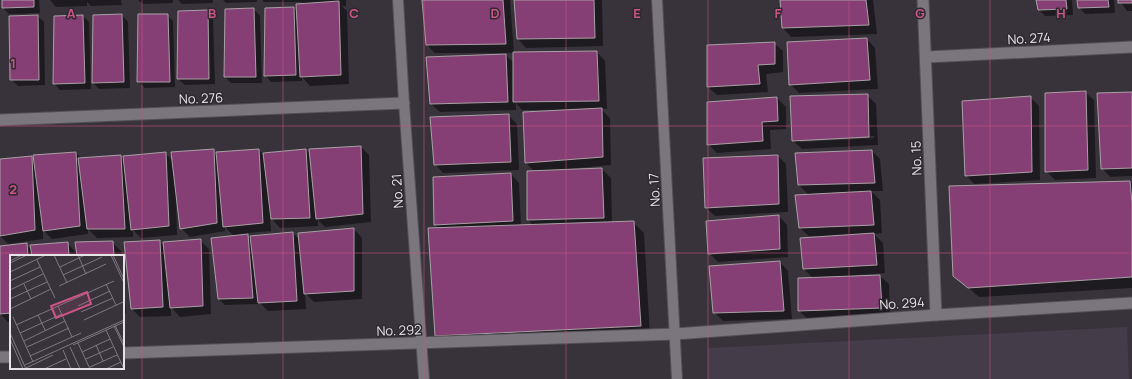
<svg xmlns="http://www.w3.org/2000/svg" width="1132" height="379" font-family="Manrope,sans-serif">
	<rect width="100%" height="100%" fill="#38333a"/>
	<polygon fill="#443c48" points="1127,327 1129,379 708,379 708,348"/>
	<g fill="#0007" fill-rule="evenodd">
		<polygon points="3,0 39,0 40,13 9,14 3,8"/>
		<polygon points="50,0 121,0 122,5 91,6 87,2 87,6 56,7"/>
		<polygon points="138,0 173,0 173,3 143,4"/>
		<polygon points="178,0 213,0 213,3 182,4"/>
		<polygon points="223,0 257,0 257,2 226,3"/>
		<polygon points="262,0 346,0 346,6 342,6 347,11 349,84 310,86 302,77 302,81 271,82 265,75 294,8 298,12 303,4 301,2 264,2"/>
		<polygon points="423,0 510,0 514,53 435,53 427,45"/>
		<polygon points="515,0 602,0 603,46 526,48 518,39"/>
		<polygon points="781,0 873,0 877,34 791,37 783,28"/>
		<polygon points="1037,0 1072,0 1073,15 1045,16 1038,9"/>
		<polygon points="1078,0 1114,0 1115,13 1085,14 1079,7"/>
		<polygon points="1119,0 1132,0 1132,11 1127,11"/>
		<polygon points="254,9 260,16 262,83 231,83 225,77 226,10"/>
		<polygon points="207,12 213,18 215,84 185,85 178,79"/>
		<polygon points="122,15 128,22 130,88 99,89 93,83"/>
		<polygon points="167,15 173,21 175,87 145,88 138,82"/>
		<polygon points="38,16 44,22 45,85 18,86 11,79"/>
		<polygon points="83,16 89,22 91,89 60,90 54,83"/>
		<polygon points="867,39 875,48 878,89 799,93 790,84"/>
		<polygon points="774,43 783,51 783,72 766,74 768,92 717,95 708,87"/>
		<polygon points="597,52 605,61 607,109 601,109 610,118 611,165 567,169 567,170 602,169 611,178 612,223 633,222 644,233 650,336 447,345 436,335 439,229 435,224 511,174 519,183 521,226 534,226 528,220 535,172 526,163 550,110 522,110 516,103 516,110 440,112 431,104 504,53 514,63"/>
		<polygon points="1085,92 1094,100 1096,178 1055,180 1046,171"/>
		<polygon points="1132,93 1132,176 1110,177 1102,168"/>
		<path d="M868,96l8,8 2,41 -76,4 -9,-8zM874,136v2l-74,4v-2z"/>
		<polygon points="1030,97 1039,106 1040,180 974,184 966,175"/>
		<polygon points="777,98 786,107 786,129 770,130 771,149 717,153 708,144"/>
		<polygon points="509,116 517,124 519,170 443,173 435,164"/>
		<polygon points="361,147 369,155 371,222 325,227 318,220 318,226 280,228 270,217 271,231 247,233 252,239 293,233 300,240 354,229 362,238 362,299 314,302 305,293 306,309 268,311 259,302 259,304 225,305 219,299 234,236 225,227 225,231 190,237 181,228 177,198 176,198 177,235 141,238 133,230 133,237 97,238 88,229 88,234 52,239 43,230 43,239 8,244 0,236 0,160 31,157 35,161 76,153 82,159 121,156 124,159 165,153 173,161 213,150 216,153 259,150 265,156 306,150 311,155"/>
		<polygon points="872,151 880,159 883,191 871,191 880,200 882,233 874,234 883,243 885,273 856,275 856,277 880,276 889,284 890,317 808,319 799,311 814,279 804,269 816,236 809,236 800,228 809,195 799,185"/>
		<polygon points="778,156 786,164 788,212 715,216 706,208"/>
		<polygon points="1130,182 1132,184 1132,288 979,297 954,275"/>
		<polygon points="779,216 787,225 788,257 718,262 709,253"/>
		<polygon points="200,240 209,249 211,314 180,317 171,307 171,316 140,317 132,309 159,241 165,247"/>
		<polygon points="112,242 121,251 122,256 11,256 11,322 8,322 0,314 0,247 26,245 32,250 67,243 77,253"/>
		<polygon points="780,262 788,271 792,319 723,321 714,312"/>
		<polygon points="123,275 126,313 123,313"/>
	</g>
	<g fill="#863f74" stroke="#a9a0a6">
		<polygon points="2,0 34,0 34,7 2,8"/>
		<polygon points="422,0 503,0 506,44 426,45"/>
		<polygon points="514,0 594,0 595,38 517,39"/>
		<polygon points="780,0 866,0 869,25 782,28"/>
		<polygon points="1036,0 1066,0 1067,9 1038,10"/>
		<polygon points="1077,0 1108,0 1109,7 1078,8"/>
		<rect x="1118" y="0" width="14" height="3"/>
		<polygon points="339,1 341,75 300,77 296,4"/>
		<polygon points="294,7 296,75 264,76 265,8"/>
		<polygon points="254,8 256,77 224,77 225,9"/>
		<polygon points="208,10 209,79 177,79 178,11"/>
		<polygon points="122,14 124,82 92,83 93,15"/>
		<polygon points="138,14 168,14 170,82 137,82"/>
		<polygon points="38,15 39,80 10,80 9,16"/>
		<polygon points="83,15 85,83 53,84 54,16"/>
		<polygon points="867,38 870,80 789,85 787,42"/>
		<polygon points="775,42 775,64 758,65 760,84 707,87 707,45"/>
		<polygon points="597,51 599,101 513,102 513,52"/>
		<polygon points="506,54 508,102 430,104 426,57"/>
		<polygon points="1086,91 1088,170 1045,172 1045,93"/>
		<polygon points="1132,92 1132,168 1101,169 1097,93"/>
		<polygon points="868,94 869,137 792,141 790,96"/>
		<polygon points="1031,96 1032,172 965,176 962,101"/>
		<polygon points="777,97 778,121 762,122 763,141 707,145 707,102"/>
		<polygon points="602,108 603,157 525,163 523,112"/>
		<polygon points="509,114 511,162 434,165 430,117"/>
		<polygon points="361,146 363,214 316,219 309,149"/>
		<polygon points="214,149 217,223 180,229 171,152"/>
		<polygon points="259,149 263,223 223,227 216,152"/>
		<polygon points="306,149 310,218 271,219 263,153"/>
		<polygon points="872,150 875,183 798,185 795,153"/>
		<polygon points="76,152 80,226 43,231 33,155"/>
		<polygon points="166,152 169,226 131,230 123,156"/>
		<polygon points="121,155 125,229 87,229 78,158"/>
		<polygon points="778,155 779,204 705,208 703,158"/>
		<polygon points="32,156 35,230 0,236 0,159"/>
		<polygon points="602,168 604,218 527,220 527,171"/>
		<polygon points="511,173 513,221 434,225 433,177"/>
		<polygon points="1130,181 1132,203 1132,277 968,288 953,276 949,186"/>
		<polygon points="871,191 874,225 799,228 795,195"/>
		<polygon points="779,215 780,249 708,254 706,221"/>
		<polygon points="634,221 641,326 435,336 428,228"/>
		<polygon points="354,228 354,291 304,294 298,233"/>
		<polygon points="293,232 297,301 258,303 250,236"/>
		<polygon points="874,233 877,265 803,269 800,238"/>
		<polygon points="248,234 253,298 218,299 211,238"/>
		<polygon points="201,239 203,306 170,308 163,242"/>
		<polygon points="160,240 163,307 131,309 124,242"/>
		<polygon points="113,241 114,256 77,256 75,242"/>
		<polygon points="68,242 69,256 32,256 30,245"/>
		<polygon points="27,243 28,256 11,256 11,313 0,314 0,246"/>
		<polygon points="780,261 784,311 713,313 709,266"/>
		<polygon points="880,275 882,308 798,311 798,278"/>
	</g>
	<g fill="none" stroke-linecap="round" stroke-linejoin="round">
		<defs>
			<g id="service">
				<polyline points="398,0 404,103 424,379"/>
				<polyline points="657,0 677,379"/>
			</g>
			<g id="minor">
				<polyline points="923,0 936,315"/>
				<polyline points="927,57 1132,47"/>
				<polyline points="0,120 404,103"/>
				<polyline points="123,353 675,334 936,315 1132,303"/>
				<polyline points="0,357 11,357"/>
			</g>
		</defs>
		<use href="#service" stroke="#534f55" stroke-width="12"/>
		<use href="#minor" stroke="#534f55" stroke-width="13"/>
		<use href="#service" stroke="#7b767e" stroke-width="10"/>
		<use href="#minor" stroke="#7b767e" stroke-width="11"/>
	</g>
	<path fill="none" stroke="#cd5585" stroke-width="1" stroke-opacity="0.55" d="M142,0v379M283,0v379M424,0v379M566,0v379M708,0v379M849,0v379M990,0v379M0,126h1132M0,253h1132"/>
	<g text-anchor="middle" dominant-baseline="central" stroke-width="3" stroke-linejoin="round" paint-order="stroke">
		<g font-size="13" fill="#e6e3e8" stroke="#2e2930">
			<text transform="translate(1029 38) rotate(-3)">No. 274</text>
			<text transform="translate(201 98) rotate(-2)">No. 276</text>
			<text transform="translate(916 158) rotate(-92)">No. 15</text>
			<text transform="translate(654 190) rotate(-93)">No. 17</text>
			<text transform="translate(397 191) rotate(-94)">No. 21</text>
			<text transform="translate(902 303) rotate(-4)">No. 294</text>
			<text transform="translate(399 330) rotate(-2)">No. 292</text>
		</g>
	</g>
	<g transform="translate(10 255)">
		<rect width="114" height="114" fill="#38333a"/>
		<path fill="none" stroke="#7e7980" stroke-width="1" d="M44,0l13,28M68,0l8,19M101,0l13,28M103,0l11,24M27,5l18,38M0,6l12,-6M0,8l17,-8M50,12l25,-12M0,17l34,-16M53,20l39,-18M0,26l30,-14M14,29l7,15M96,29l10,21M49,31l47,-22M0,35l33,-16M0,44l37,-17M48,51l14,31M68,51l32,-15M0,54l41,-20M71,57l32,-14M28,60l7,15M3,62l20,45M74,65l39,-18M6,70l98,-44M105,70l9,19M104,71l10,21M96,75l18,39M0,78l16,36M10,78l42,-19M0,84l13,30M14,86l41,-20M68,88l12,26M63,90l51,-23M86,90l7,16M17,92l42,-19M60,92l10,22M53,95l8,19M72,97l28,-13M20,101l51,-23M76,104l27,-12M15,110l99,-45M80,112l27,-12M16,113l27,-13M34,114l22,-10M96,114l15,-7"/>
		<path fill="#cd5585" fill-opacity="0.15" stroke="#cd5585" stroke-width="2" d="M77,37l4,12 -35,14 -5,-12z"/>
		<rect width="114" height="114" fill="none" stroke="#e6e3e8" stroke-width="2"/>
	</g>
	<g font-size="13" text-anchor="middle" font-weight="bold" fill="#cd5585" stroke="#2e2930" stroke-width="3" stroke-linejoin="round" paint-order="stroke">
		<text x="71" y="18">A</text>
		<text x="212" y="18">B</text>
		<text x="354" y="18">C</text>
		<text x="495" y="18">D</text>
		<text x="637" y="18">E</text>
		<text x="778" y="18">F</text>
		<text x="920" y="18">G</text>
		<text x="1061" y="18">H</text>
		<text x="13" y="68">1</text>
		<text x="13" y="194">2</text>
	</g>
</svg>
